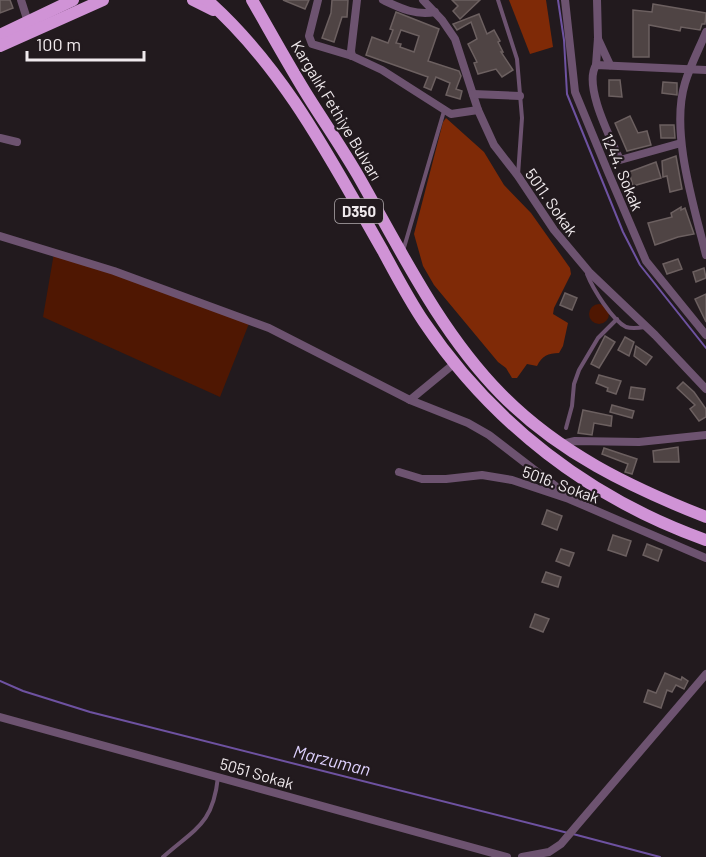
<svg xmlns="http://www.w3.org/2000/svg" width="706" height="857" font-family="Barlow,sans-serif">
	<rect width="100%" height="100%" fill="#221a1e"/>
	<g fill="#4f1702">
		<polygon points="54,253 250,321 220,397 43,317"/>
		<circle cx="599" cy="314" r="10"/>
	</g>
	<g fill="#7f2a07">
		<polygon points="509,0 546,0 553,47 530,54"/>
		<path d="M446,118l38,34 20,33 27,28 39,55 1,6 -17,34 -1,6 15,9 -5,23 -4,7c-11,0 -17,3 -22,13l-10,-2 -10,14h-5l-6,-10 -8,-6 -64,-77 -11,-19 -9,-32 29,-112z"/>
	</g>
	<g fill="none" stroke-linecap="round" stroke-linejoin="round">
		<g stroke="#6e52a1" stroke-width="2">
			<polyline points="558,0 564,40 567,94 623,232 640,265 706,348"/>
			<polyline points="0,681 23,691 90,712 568,833"/>
			<polyline points="573,834 660,857"/>
		</g>
	</g>
	<g fill="#4f4444" stroke="#6c6060" stroke-width="1.5" fill-rule="evenodd">
		<polygon points="0,0 10,0 13,8 0,13"/>
		<polygon points="283,0 309,0 305,9"/>
		<polygon points="332,0 348,0 347,17 342,17 334,42 322,38 331,13"/>
		<polygon points="452,0 480,0 460,19 453,11 458,6"/>
		<polygon points="653,4 706,13 705,24 702,24 700,30 681,27 680,31 649,25 649,57 633,57 633,10 652,12"/>
		<path d="M396,12l43,17 -11,32 31,10 2,5 -5,13 6,2 -2,8 -14,-4 4,-12 -14,-6 -5,13 -7,-3 4,-10 -62,-22 6,-18 16,6 5,-13 -3,-1zM401,30l18,6 -5,16 -14,-5 1,-3 -5,-1z"/>
		<polygon points="479,14 487,34 494,30 500,41 498,42 503,52 501,52 513,70 502,77 496,69 478,74 474,63 477,62 468,44 477,39 471,22 457,30 453,24"/>
		<polygon points="609,80 620,80 622,97 609,96"/>
		<polygon points="663,82 677,83 677,95 662,93"/>
		<polygon points="630,116 638,133 647,131 651,145 627,151 615,123"/>
		<polygon points="660,125 674,125 675,138 661,138"/>
		<polygon points="676,156 682,189 670,192 667,176 663,177 662,161"/>
		<polygon points="656,162 661,178 633,186 629,172"/>
		<polygon points="681,207 681,210 685,208 694,234 678,237 655,245 648,223 672,217 671,213"/>
		<polygon points="678,259 682,269 667,274 663,264"/>
		<polygon points="704,268 706,278 696,282 693,272"/>
		<polygon points="565,293 577,298 572,310 560,305"/>
		<polygon points="706,294 706,322 695,299"/>
		<polygon points="605,336 615,342 599,368 591,364"/>
		<polygon points="625,337 634,342 629,356 618,350"/>
		<polygon points="636,346 652,357 646,365 634,356"/>
		<polygon points="599,375 621,381 616,394 607,391 608,388 596,383"/>
		<polygon points="683,382 694,392 706,409 706,417 699,421 690,409 695,405 677,388"/>
		<polygon points="631,387 645,389 643,400 629,398"/>
		<polygon points="612,405 634,411 632,418 610,412"/>
		<polygon points="583,410 612,416 611,426 594,423 592,435 578,433"/>
		<polygon points="678,447 679,462 654,462 653,451"/>
		<polygon points="604,448 637,459 632,474 625,472 628,464 602,454"/>
		<polygon points="547,510 562,516 557,530 542,524"/>
		<polygon points="613,535 631,541 626,556 608,550"/>
		<polygon points="647,544 662,550 658,561 643,555"/>
		<polygon points="561,549 574,553 569,566 556,561"/>
		<polygon points="546,572 561,577 558,587 542,582"/>
		<polygon points="535,614 549,619 543,632 530,627"/>
		<polygon points="665,673 681,680 682,677 688,681 684,689 676,685 672,692 667,690 661,708 644,702 648,690 656,693"/>
	</g>
	<g fill="none" stroke-linecap="round" stroke-linejoin="round">
		<g stroke="#6d5370" stroke-width="4">
			<polyline points="498,0 517,59 522,118 518,175"/>
			<polyline points="403,251 444,111"/>
			<path d="M587,274c6,15 25,46 39,53 6,2 13,1 19,0"/>
			<polyline points="566,428 572,406 574,384 579,370 598,338 617,319"/>
			<path d="M163,857c33,-29 50,-33 55,-80"/>
		</g>
		<g stroke="#6d5370" stroke-width="8">
			<polyline points="21,0 28,22"/>
			<polyline points="318,0 309,36 312,44 352,56 382,70 451,114 478,110"/>
			<path d="M383,0c17,8 33,16 52,12"/>
			<polyline points="423,0 442,20 455,39 478,110 494,145 518,176 554,230 590,273 655,335 706,389"/>
			<polyline points="565,0 575,92 608,172 646,261 706,335"/>
			<path d="M706,32c-7,17 -16,34 -21,51 -15,49 9,123 21,172"/>
			<polyline points="598,39 610,65"/>
			<polyline points="352,56 351,51 357,0"/>
			<polyline points="596,65 598,38 597,0"/>
			<polyline points="473,94 520,96"/>
			<polyline points="0,138 17,142"/>
			<path d="M681,143l-61,17c-9,-21 -37,-74 -24,-95l110,5"/>
			<polyline points="0,236 114,271 269,328 410,400 455,363"/>
			<polyline points="410,400 468,423 489,435 567,495"/>
			<polyline points="562,444 575,441 639,442 706,435"/>
			<polyline points="399,472 422,479 446,479 482,475 512,480 569,499 706,558"/>
			<polyline points="0,717 507,857"/>
			<polyline points="522,857 549,852 561,844 706,674"/>
		</g>
		<g stroke="#d093d6" stroke-width="12">
			<polyline points="193,0 213,10"/>
			<path d="M207,0c78,69 125,162 176,251 13,24 26,49 41,71 68,101 166,177 282,218"/>
			<path d="M252,0c19,33 37,66 57,98 17,27 35,53 51,81 42,74 81,154 141,215 58,59 129,93 205,123"/>
			<polyline points="0,35 73,0"/>
			<polyline points="0,46 103,0"/>
		</g>
	</g>
	<g text-anchor="middle" dominant-baseline="central" stroke-width="4.5" stroke-linejoin="round" paint-order="stroke">
		<rect fill="#221a1e" stroke="#b2acaf" stroke-width="1.5" x="335" y="199" width="48" height="24" rx="4.5"/>
		<g font-size="15" font-weight="bold" fill="#f0eaed">
			<text x="359" y="211">D350</text>
		</g>
		<g font-size="16" fill="#f0eaed" stroke="#221a1e">
			<text transform="translate(337 110) rotate(59)">Kargalık Fethiye Bulvarı</text>
			<text transform="translate(623 172) rotate(67)">1244. Sokak</text>
			<text transform="translate(552 202) rotate(55)">5011. Sokak</text>
			<text transform="translate(561 484) rotate(20)">5016. Sokak</text>
			<text transform="translate(257 773) rotate(16)">5051 Sokak</text>
		</g>
		<g font-size="18" font-style="italic" fill="#ded1fe" stroke="#221a1e">
			<text transform="translate(332 760) rotate(14)">Marzuman</text>
		</g>
	</g>
	<path d="M27 51v9h117v-9" fill="none" stroke="#f0eaed" stroke-width="3"/>
	<text x="36" y="51" font-size="18" fill="#f0eaed" stroke="#221a1e" stroke-width="4.5" paint-order="stroke">100 m</text>
</svg>
